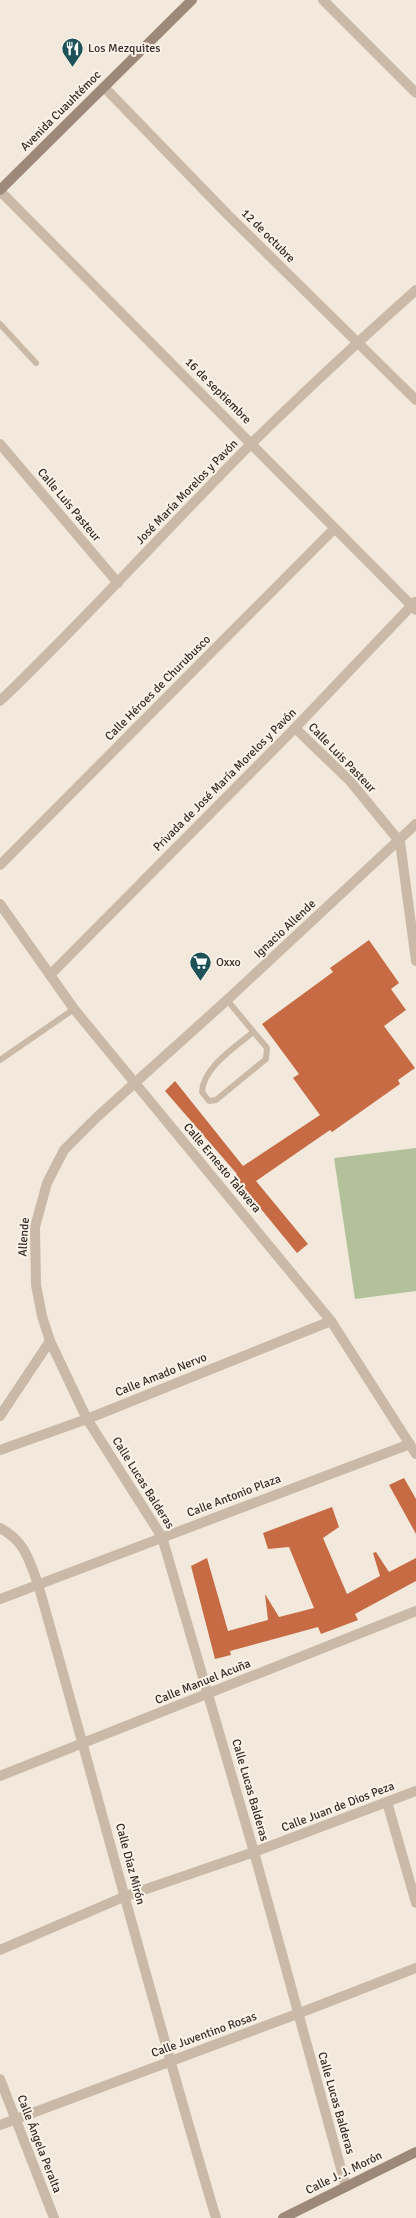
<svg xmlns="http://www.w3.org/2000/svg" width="416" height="2218" font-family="Signika,sans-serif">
	<rect width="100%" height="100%" fill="#f2e9dc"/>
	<polygon fill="#b3c19b" points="416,1148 416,1291 355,1299 334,1158"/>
	<g fill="#c76b45">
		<polygon points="369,940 399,983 391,989 406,1010 384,1026 415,1068 398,1080 400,1084 332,1132 330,1130 256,1181 308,1244 297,1253 234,1176 237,1174 165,1091 175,1081 243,1166 320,1115 293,1078 299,1074 262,1024 333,972 330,968"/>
		<polygon points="404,1478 416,1499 416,1534 389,1485"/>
		<polygon points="332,1507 339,1527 323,1538 347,1594 380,1576 373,1553 376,1552 389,1572 416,1558 416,1581 355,1614 358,1620 321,1634 318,1627 230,1651 231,1655 215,1659 191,1566 207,1558 228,1631 268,1620 265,1594 279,1617 314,1608 289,1547 268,1549 263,1533"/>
	</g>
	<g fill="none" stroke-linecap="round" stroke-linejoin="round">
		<g stroke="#cab9a7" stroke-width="6">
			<polyline points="0,324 36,363"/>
			<path d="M227,1000l40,48 -1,11 -50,41 -7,1 -7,-9c1,-25 34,-45 51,-60"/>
			<polyline points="0,1060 74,1009"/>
		</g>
		<g stroke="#cab9a7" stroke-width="10">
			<polyline points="323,0 416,93"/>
			<polyline points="104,87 228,215 416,400"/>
			<polyline points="0,191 416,610"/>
			<polyline points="0,444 118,583"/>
			<path d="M0,701c87,-83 167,-173 252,-258 53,-52 108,-103 164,-153"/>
			<polyline points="295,728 350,781 400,842 416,961"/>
			<polyline points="0,865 334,529"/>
			<polyline points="50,975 295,728 415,602"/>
			<polyline points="0,1416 50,1341"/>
			<polyline points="0,1450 87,1419 331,1321"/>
			<path d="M0,1528c25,13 29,32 38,56 60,211 115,424 178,634"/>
			<polyline points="0,1599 410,1444"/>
			<polyline points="0,1776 416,1611"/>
			<polyline points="387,1802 416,1903"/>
			<polyline points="0,1950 126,1896 254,1852 416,1791"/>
			<polyline points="0,2079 54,2218"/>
			<polyline points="0,2125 297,2014 416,1968"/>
			<polyline points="346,2187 254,1852 162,1537 87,1419 50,1341 42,1316 36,1285 35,1227 47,1183 64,1150 97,1117 227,1000 416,824"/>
		</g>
		<polyline stroke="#cab9a7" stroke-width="10" points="0,904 74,1009 331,1321 416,1454"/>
		<g stroke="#9e8879" stroke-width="10">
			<polyline points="0,190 192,0"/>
			<polyline points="283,2218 416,2152"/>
		</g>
	</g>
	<defs>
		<symbol id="restaurant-pin" viewBox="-11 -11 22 30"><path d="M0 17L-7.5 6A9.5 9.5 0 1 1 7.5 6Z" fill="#1d5259" stroke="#faf3e8"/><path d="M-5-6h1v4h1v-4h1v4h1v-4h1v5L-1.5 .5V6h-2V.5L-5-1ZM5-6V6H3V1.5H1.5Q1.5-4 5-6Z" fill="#fff"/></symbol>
		<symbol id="supermarket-pin" viewBox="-11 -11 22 30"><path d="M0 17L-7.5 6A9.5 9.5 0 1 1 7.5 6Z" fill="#1d5259" stroke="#faf3e8"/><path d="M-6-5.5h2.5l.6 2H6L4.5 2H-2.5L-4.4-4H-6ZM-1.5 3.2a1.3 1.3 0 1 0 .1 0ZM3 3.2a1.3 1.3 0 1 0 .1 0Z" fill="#fff"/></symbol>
	</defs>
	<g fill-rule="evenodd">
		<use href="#restaurant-pin" x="60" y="36" width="25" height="34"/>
		<use href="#supermarket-pin" x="188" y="950" width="25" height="34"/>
	</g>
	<g text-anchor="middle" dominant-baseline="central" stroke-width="4" stroke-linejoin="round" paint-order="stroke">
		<g font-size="12" fill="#372d28" stroke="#faf3e8" text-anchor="start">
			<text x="88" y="48">Los Mezquites</text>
			<text x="216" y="962">Oxxo</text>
		</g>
		<g font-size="12" fill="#372d28" stroke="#faf3e8">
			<text transform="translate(61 111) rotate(-45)">Avenida Cuauhtémoc</text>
			<text transform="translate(268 236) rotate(45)">12 de octubre</text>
			<text transform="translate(218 391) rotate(45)">16 de septiembre</text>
			<text transform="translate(187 492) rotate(-46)">José María Morelos y Pavón</text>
			<text transform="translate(69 505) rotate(50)">Calle Luis Pasteur</text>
			<text transform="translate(158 688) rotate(-45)">Calle Héroes de Churubusco</text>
			<text transform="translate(342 758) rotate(46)">Calle Luis Pasteur</text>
			<text transform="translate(225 780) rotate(-45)">Privada de José María Morelos y Pavón</text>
			<text transform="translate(285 929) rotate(-43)">Ignacio Allende</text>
			<text transform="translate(222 1168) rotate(50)">Calle Ernesto Talavera</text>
			<text transform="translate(24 1237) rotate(-86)">Allende</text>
			<text transform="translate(161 1375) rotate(-22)">Calle Amado Nervo</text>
			<text transform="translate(143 1483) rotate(58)">Calle Lucas Balderas</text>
			<text transform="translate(234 1496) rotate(-21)">Calle Antonio Plaza</text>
			<text transform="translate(203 1682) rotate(-22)">Calle Manuel Acuña</text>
			<text transform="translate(250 1790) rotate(74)">Calle Lucas Balderas</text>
			<text transform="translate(338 1807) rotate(-21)">Calle Juan de Dios Peza</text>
			<text transform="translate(130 1864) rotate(75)">Calle Díaz Mirón</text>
			<text transform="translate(204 2035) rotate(-20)">Calle Juventino Rosas</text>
			<text transform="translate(336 2103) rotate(74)">Calle Lucas Balderas</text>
			<text transform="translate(39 2144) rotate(69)">Calle Ángela Peralta</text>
			<text transform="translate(344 2173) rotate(-26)">Calle J. J. Morón</text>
		</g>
	</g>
</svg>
